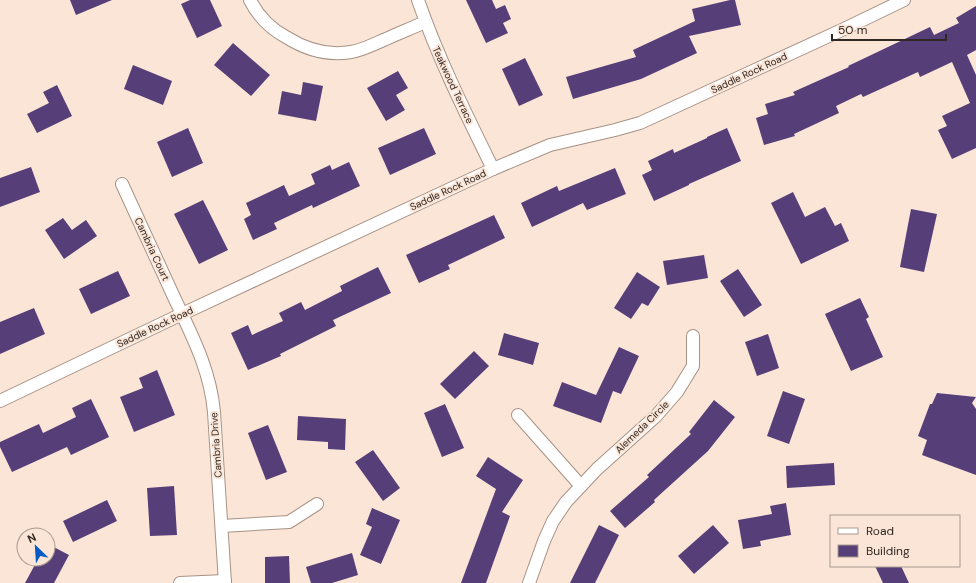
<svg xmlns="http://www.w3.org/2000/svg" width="976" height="583" font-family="'DM Sans',sans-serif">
	<rect width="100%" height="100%" fill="#fbe5d7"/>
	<g fill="#563f79">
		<polygon points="70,0 112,0 76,15"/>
		<polygon points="190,0 210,0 222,26 197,38 181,4"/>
		<polygon points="466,0 492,0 496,9 505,5 511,19 503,23 508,33 486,43"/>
		<polygon points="730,0 735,0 741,25 689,36 697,53 641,79 573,99 566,77 636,57 633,50 695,21 692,9"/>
		<polygon points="976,6 976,50 967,55 976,75 976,148 952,159 938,130 947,126 942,116 970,103 952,62 920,77 918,72 863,97 861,94 836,106 839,113 794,134 795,136 764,145 756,118 768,114 765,104 795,95 793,92 849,67 848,66 930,27 934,35 959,23 956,18"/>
		<polygon points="233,43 270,75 251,96 214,65"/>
		<polygon points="525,58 543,95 519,106 502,69"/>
		<polygon points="133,65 172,81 163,105 124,89"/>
		<polygon points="398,71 408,88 396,95 405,110 386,121 367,88"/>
		<polygon points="303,82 323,86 316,121 278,114 282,91 301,95"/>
		<polygon points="57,85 72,116 37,133 27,114 49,103 43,92"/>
		<polygon points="188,128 203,163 172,177 157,142"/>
		<polygon points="424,128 436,154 390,175 378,148"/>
		<polygon points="727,128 741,161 689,184 689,185 654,201 642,175 652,170 648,161 673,149 674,153 707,138 707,137"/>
		<polygon points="349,162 360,186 313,208 312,205 274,223 277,229 253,240 244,219 251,215 246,203 284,185 289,196 315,184 311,174 330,165 332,170"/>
		<polygon points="31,167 40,192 0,207 0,178"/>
		<polygon points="615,168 626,194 587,210 583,203 532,227 521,203 557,186 559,191"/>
		<polygon points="793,192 805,217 825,207 835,226 841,223 849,241 801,264 771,203"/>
		<polygon points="203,200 228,250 199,264 174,214"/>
		<polygon points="911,209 937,214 924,272 900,267"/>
		<polygon points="494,215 505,238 448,265 450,269 419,283 406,255"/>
		<polygon points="63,218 72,230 86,220 97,236 64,259 45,230"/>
		<polygon points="704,255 708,278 667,285 663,261"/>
		<polygon points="378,267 391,293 333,320 336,326 280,354 281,356 248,370 231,333 248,325 252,335 283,321 279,313 301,302 305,310 342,291 340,286"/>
		<polygon points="738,269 762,305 744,317 720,281"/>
		<polygon points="118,271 130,296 91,314 79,289"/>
		<polygon points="637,272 660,287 648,306 642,303 631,319 614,308"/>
		<polygon points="860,298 869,317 866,319 883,357 851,371 825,314"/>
		<polygon points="34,308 45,334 0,354 0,322"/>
		<polygon points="504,333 539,343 533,365 498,355"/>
		<polygon points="768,334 779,368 757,376 745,342"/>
		<polygon points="619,347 639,356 621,394 613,391 601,423 553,406 562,382 596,395"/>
		<polygon points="474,351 489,366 455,399 440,384"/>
		<polygon points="157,370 175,415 134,432 120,397 143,388 139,378"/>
		<polygon points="783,391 805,399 789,444 767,436"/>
		<polygon points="937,393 976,397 972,403 976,409 976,475 922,455 927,440 918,436 930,404 932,404"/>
		<polygon points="91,399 109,437 71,455 67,447 12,472 0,447 0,442 39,424 43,433 76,417 72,408"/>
		<polygon points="714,400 735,417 708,451 654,500 655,502 625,528 610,511 649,477 647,475 691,434 689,432"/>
		<polygon points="445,404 464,448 442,457 424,413"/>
		<polygon points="298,416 346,419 345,450 328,449 328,442 297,440"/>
		<polygon points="268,425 287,472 266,480 248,433"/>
		<polygon points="373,450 400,488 383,501 355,462"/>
		<polygon points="488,457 523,480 502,512 510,516 486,583 461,583 496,489 476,476"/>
		<polygon points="834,463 835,485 787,488 786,466"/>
		<polygon points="174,486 177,535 150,536 147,488"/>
		<polygon points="107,500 117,521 73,542 63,521"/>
		<polygon points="786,503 791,535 760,541 761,546 743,549 738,520 772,514 770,506"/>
		<polygon points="372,508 400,520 381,564 360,555 372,527 366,524"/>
		<polygon points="599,525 619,535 595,583 570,583"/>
		<polygon points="713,525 729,543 694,574 678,556"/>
		<polygon points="48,544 69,555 54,583 25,583 38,559 48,559"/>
		<polygon points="352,553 358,575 332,583 311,583 306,567"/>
		<polygon points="289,556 290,583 265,583 265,557"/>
		<polygon points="875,566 901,566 909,583 883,583"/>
	</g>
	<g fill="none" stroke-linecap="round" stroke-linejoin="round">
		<defs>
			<g id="street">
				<path d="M250,0c8,16 21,29 36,37 19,12 42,19 65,15 12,-2 23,-8 35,-13 13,-6 26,-11 39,-17"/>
				<path d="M418,0c20,58 48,114 75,169"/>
				<path d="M122,184c17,37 34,74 51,111 18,39 37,73 41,117l11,171"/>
				<polyline points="0,401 182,314 493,169 550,145 615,130 640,123 844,29 904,0"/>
				<polyline points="518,415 581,486"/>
				<polyline points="222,526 289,522 317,504"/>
				<polyline points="180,583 225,581"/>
				<polyline points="529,583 544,541 553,521 566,502 597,469 656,416 677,392 693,366 693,336"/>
			</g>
		</defs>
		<use href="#street" stroke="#a79285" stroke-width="14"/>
		<use href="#street" stroke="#fff" stroke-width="12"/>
	</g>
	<g text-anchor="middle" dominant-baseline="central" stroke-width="4" stroke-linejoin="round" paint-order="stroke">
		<g font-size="10" fill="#2f2722" stroke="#fbe5d7">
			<text transform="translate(749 73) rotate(-25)">Saddle Rock Road</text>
			<text transform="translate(453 85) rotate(65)">Teakwood Terrace</text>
			<text transform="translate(448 190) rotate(-25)">Saddle Rock Road</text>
			<text transform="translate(152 249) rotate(65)">Cambria Court</text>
			<text transform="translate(155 327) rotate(-25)">Saddle Rock Road</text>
			<text transform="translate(642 427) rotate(-44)">Alemeda Circle</text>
			<text transform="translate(216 445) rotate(-94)">Cambria Drive</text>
		</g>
	</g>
	<rect x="830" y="515" width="130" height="52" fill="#fbe5d7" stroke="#a9998f"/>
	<rect x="838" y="528" width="20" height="6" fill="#ffffff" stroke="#a9998f"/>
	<text x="866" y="535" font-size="12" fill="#2f2722">Road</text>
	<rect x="838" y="545" width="20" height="12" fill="#563f79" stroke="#a9998f"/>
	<text x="866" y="555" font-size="12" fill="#2f2722">Building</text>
	<g transform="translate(36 547) rotate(335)"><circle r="19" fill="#fbe5d7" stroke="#a9998f"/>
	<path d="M0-3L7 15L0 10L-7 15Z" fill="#055cc6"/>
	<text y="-6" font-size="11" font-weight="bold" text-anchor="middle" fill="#2f2722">N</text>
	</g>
	<path d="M832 34v6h114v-6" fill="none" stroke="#2f2722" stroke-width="2"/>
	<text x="838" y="34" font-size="12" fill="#2f2722" stroke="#fbe5d7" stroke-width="3" paint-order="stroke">50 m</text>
</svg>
